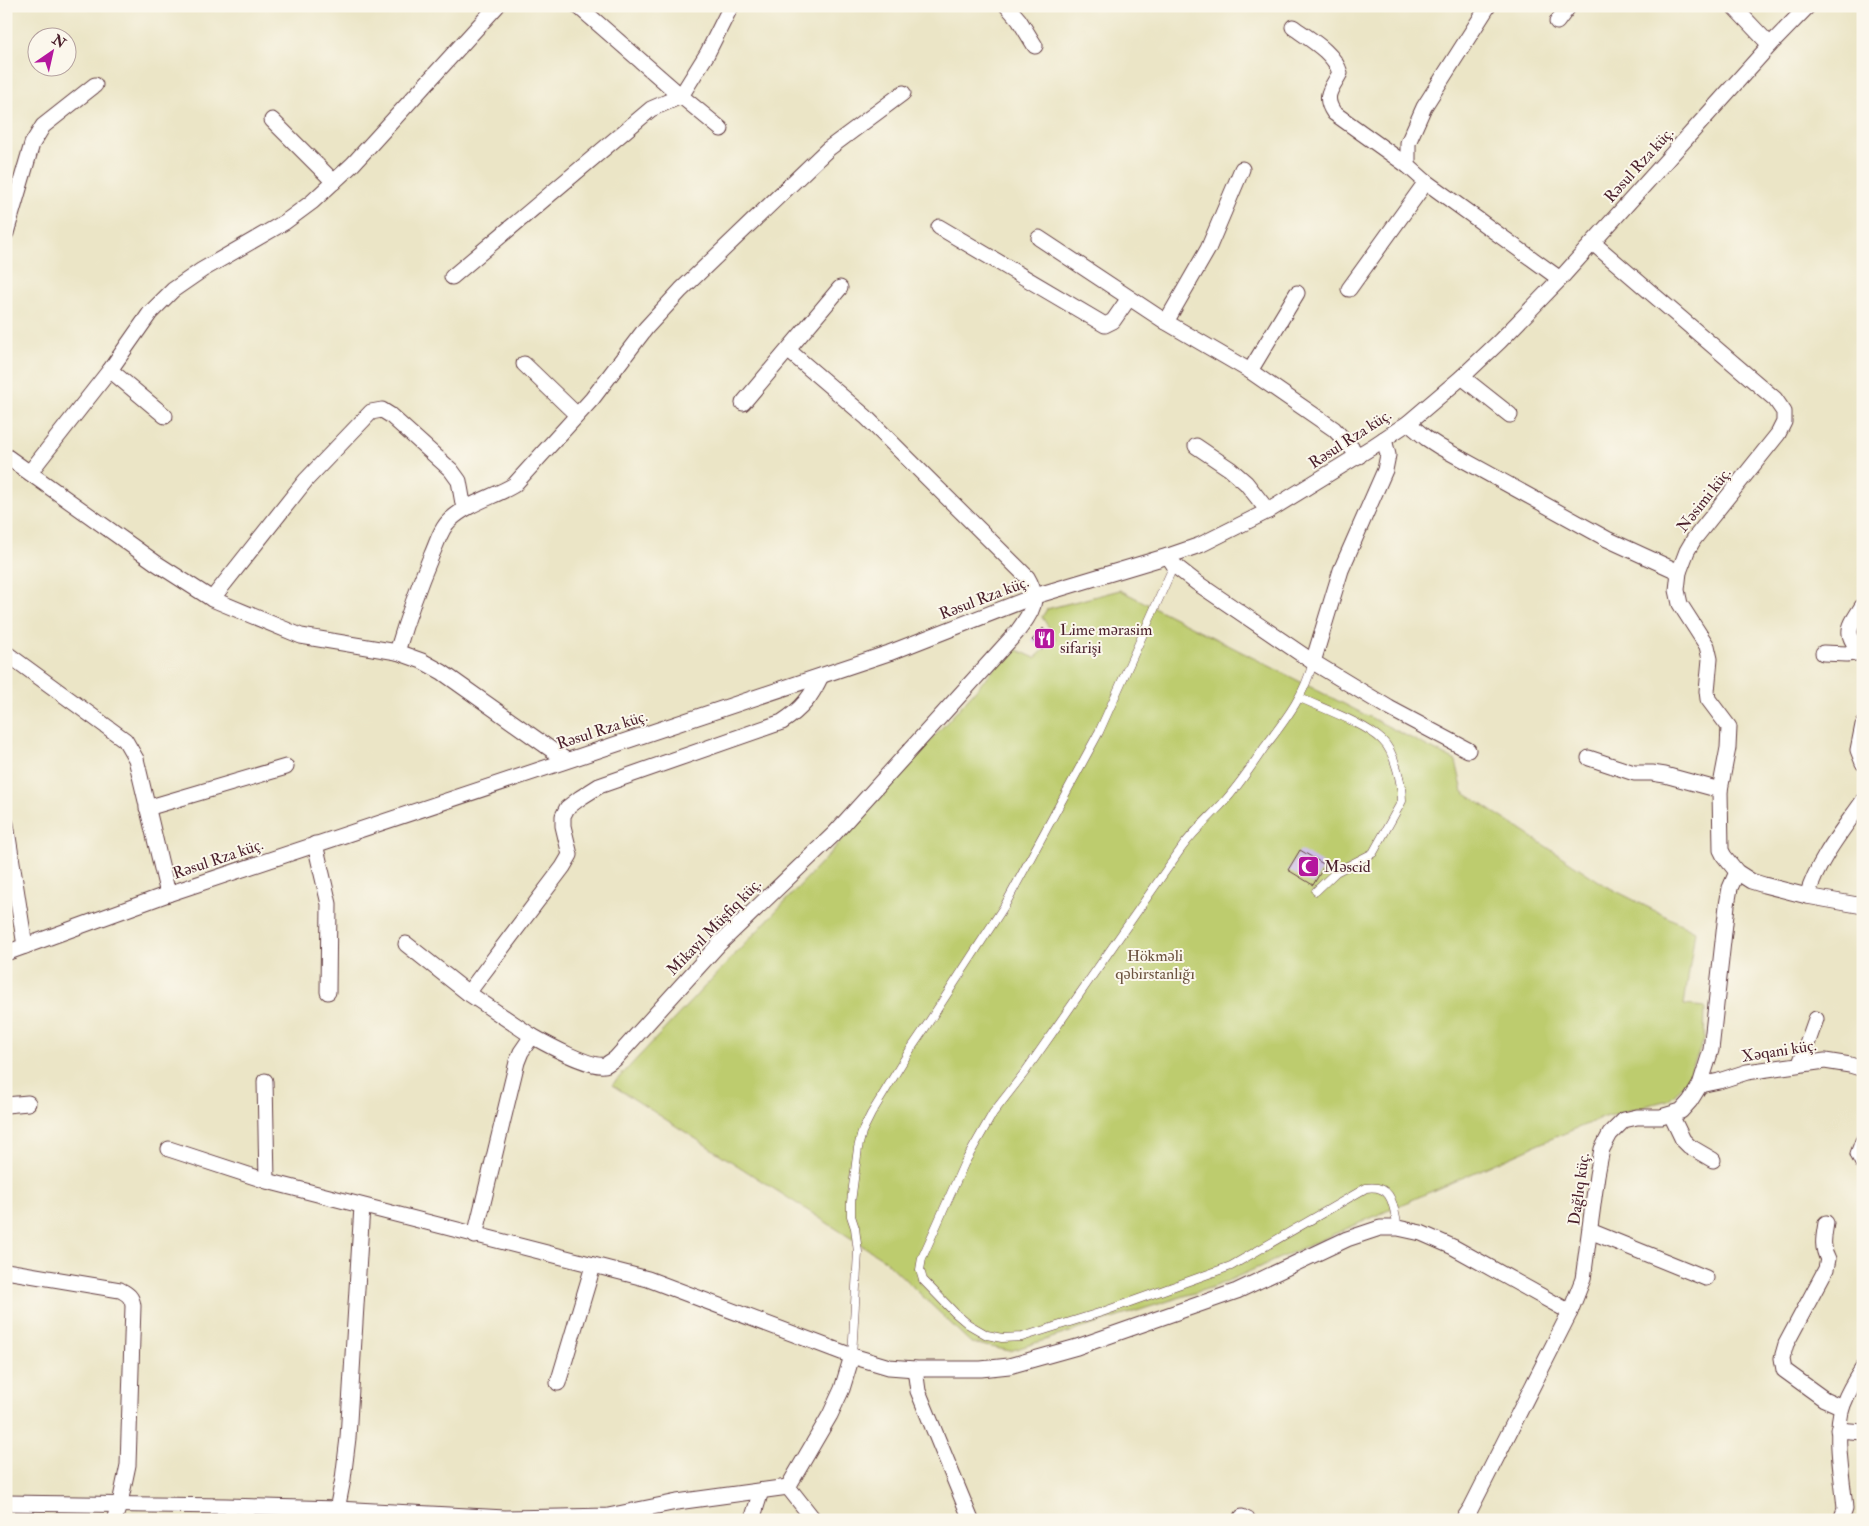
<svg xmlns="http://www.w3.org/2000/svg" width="1869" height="1526" font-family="'IM FELL Double Pica',serif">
	<rect width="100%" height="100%" fill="#fbf7ec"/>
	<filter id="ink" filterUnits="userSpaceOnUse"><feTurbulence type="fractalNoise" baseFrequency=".02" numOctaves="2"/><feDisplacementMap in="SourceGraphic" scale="10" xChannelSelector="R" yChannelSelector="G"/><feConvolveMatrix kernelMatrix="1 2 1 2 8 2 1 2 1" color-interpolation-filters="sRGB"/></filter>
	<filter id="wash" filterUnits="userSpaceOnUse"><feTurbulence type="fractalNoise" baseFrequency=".0096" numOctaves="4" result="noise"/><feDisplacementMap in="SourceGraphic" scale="20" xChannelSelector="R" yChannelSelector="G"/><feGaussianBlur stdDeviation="1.12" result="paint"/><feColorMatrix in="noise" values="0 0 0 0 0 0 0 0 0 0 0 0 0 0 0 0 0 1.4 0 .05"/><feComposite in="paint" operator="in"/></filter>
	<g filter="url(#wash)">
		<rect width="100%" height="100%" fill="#ebe5c6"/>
		<polygon fill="#bdcc6e" stroke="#84764c" points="1120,590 1456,761 1463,792 1608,887 1695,931 1684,1005 1705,1007 1704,1040 1685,1084 1668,1100 1604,1117 1546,1141 1216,1286 1010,1351 971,1343 885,1260 612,1085 824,860 1013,648 1035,658 1056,639 1042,617 1047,609"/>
		<g id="blocks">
			<g fill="#c9b8e7">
				<polygon points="1043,628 1053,638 1042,650 1032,640"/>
				<polygon points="1300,850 1325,865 1313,885 1288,870"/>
			</g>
		</g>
	</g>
	<g filter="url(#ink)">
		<use href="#blocks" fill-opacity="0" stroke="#623d42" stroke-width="1"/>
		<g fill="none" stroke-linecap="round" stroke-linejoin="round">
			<defs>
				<g id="lane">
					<path d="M1313,662c-9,35 -28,58 -49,86 -13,19 -26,39 -42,56 -13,14 -27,26 -39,42l-158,226 -32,41 -29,51 -42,94 -2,12 3,10 32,33 13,11 19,11 15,3 20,-1 80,-25 129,-46 135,-78c28,-4 27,19 32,40"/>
					<path d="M1300,698c24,11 64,25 82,42 13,12 20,44 20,61l-29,52 -37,19 -20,19"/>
					<polyline points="852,1356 858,1252 855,1228 851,1216 851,1202 858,1148 862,1132 871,1114 910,1050 925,1028 1005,905 1099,732 1174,565"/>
				</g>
				<g id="street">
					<polyline points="578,6 681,96 721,129"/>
					<polyline points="1007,6 1019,20 1035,46"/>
					<polyline points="1733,6 1770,45"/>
					<polyline points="1557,22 1569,6"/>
					<path d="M1293,27c16,12 41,25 47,46 -8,15 -18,23 -6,40l74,53 18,16 134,97"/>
					<polyline points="272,120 334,182"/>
					<polyline points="1408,166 1408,143 1424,107 1487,8"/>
					<polyline points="939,227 1105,325 1113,321 1129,298"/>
					<polyline points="6,233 32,144 43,126 95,85"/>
					<polyline points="1039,238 1166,322 1250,371 1334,429 1359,456"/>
					<polyline points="1593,243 1775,399 1784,412 1784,422 1778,434 1694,539 1687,551 1679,572 1677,590 1680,604 1707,646 1710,659 1707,691 1708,699 1729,727 1728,748 1720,790 1721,850 1724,856 1737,872 1751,881 1764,885 1807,896 1863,906"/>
					<polyline points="452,277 651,109 681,96 707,54 731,6"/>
					<polyline points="1349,289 1426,182"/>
					<polyline points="1166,322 1208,249 1242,169"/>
					<polyline points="524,364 577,415"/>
					<polyline points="110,370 165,416"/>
					<polyline points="1250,371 1297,293"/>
					<polyline points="1462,377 1510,415"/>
					<polyline points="743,403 840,288"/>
					<polyline points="1408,423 1426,438 1440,447 1607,539 1679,572"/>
					<polyline points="1196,446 1230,469 1246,483 1268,511"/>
					<polyline points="6,456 156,563 212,599 301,636 397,652 422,661 442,672 566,760"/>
					<polyline points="30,472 110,370 150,313 173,290 202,270 285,222 312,202 353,164 497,6"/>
					<polyline points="1168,556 1174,565 1197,583 1313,662 1389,708 1468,750"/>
					<polyline points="212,599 306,480 371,412 382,410 390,415 451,470 459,481 464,509"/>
					<path d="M1863,605c-15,24 -20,27 0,50"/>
					<path d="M397,652c10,-34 21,-65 35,-98 5,-11 9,-26 18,-34 18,-17 44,-23 64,-35l78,-86 54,-71 35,-38 147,-141 75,-56"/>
					<polyline points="6,653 125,740 136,759 168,894"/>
					<polyline points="1823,653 1847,654 1863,652"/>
					<polyline points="1313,662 1341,570 1385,470 1388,455 1384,439"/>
					<polyline points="1863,725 1858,750 1863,763"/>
					<polyline points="1589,758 1634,773 1652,773 1665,775 1720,790"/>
					<polyline points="147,808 286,767"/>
					<polyline points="6,824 25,946"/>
					<polyline points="315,844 329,904 328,992"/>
					<path d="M1807,896c11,-36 35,-65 56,-95"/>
					<polyline points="406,944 468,993 532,1036"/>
					<polyline points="6,953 168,894 889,653 1035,596 1168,556 1200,545 1268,511 1372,447 1408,423 1462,377 1500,341 1560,279 1770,45 1808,6"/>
					<path d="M468,993l95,-126 7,-12 -7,-29v-10l4,-8 13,-10 19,-12 183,-64c20,-13 29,-25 39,-46"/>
					<polyline points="1800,1064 1816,1019"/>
					<polyline points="265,1081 267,1181"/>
					<polyline points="1700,1085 1719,1081 1747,1072 1825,1061 1850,1065 1863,1069"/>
					<polyline points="6,1105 28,1103"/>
					<polyline points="1671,1115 1683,1140 1689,1146 1713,1160"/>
					<polyline points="1863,1141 1858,1154 1863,1163"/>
					<polyline points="169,1149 267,1181 648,1279 852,1356 889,1367 915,1369 981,1369 1009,1366 1077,1347 1237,1291 1347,1239 1380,1228 1398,1228 1421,1233 1453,1247 1570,1312"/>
					<path d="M1826,1223c-2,13 -5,24 2,36l-2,10 -40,75 -4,14 2,12 40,29 18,8"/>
					<polyline points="1590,1231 1706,1278"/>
					<path d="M475,1236l42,-174 4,-10 11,-16c14,8 58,32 73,29 3,-1 7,-5 10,-6l104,-115 115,-110 183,-202c15,-20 24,-32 10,-55l-161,-160 -77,-66"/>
					<path d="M6,1271l114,19c8,4 12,7 13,16l-5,159 -8,38 -6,17"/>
					<polyline points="915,1369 918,1391 971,1520"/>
					<polyline points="558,1383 593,1266"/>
					<polyline points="1838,1430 1863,1432"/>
					<polyline points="6,1503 226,1506 337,1509 505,1518 562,1517 608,1516 677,1502 788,1487"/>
					<polyline points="1242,1517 1248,1520"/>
					<polyline points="335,1520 343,1479 348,1438 362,1206"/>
					<polyline points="752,1520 761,1491"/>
					<polyline points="814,1520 788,1487 830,1415 842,1389 852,1356"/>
					<polyline points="1463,1520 1471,1508 1570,1312 1583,1279 1597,1175 1602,1149 1610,1134 1624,1120 1637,1117 1661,1117 1681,1111 1690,1101 1700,1085 1711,1050 1727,905 1730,888 1737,872"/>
					<path d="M1841,1520l4,-11c-2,-29 -12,-77 -2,-104 5,-13 12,-25 20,-37"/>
				</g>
			</defs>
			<use href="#lane" stroke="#623d42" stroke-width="9"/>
			<use href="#street" stroke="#623d42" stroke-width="17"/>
			<use href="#lane" stroke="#fff" stroke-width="8"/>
			<use href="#street" stroke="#fff" stroke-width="15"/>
		</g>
	</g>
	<defs>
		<symbol id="restaurant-square" viewBox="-11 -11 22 22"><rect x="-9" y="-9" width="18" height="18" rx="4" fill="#b5179e" stroke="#fbf7ec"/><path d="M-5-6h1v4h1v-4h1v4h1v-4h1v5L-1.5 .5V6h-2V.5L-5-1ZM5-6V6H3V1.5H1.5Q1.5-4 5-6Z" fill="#fff"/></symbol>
		<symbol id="mosque-square" viewBox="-11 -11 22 22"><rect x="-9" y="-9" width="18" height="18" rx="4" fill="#b5179e" stroke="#fbf7ec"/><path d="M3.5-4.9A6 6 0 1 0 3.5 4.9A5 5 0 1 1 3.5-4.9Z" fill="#fff"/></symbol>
	</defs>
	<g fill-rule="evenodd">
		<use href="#restaurant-square" x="1032" y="626" width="25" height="25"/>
		<use href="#mosque-square" x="1296" y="854" width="25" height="25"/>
	</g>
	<g text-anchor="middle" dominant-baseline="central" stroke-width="4" stroke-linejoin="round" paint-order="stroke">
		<g font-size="16" fill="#4a1f2b" stroke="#fbf7ec">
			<text transform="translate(1639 165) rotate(-48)">Rəsul Rza küç.</text>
			<text transform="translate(1350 439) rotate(-33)">Rəsul Rza küç.</text>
			<text transform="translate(1704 500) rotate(-52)">Nəsimi küç.</text>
			<text transform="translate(984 598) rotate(-21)">Rəsul Rza küç.</text>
			<text transform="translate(602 730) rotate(-18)">Rəsul Rza küç.</text>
			<text transform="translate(218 859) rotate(-19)">Rəsul Rza küç.</text>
			<text transform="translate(714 927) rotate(-46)">Mikayıl Müşfiq küç.</text>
			<text transform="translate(1779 1051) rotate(-9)">Xəqani küç.</text>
			<text transform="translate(1579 1189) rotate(-82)">Dağlıq küç.</text>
		</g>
		<g font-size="16" fill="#4a1f2b" stroke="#fbf7ec" text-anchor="start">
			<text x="1060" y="630">Lime mərasim<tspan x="1060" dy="18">sifarişi</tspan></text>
			<text x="1324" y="867">Məscid</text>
		</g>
		<g font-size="16" fill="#6c533f" stroke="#fbf7ec">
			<text x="1155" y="956">Hökməli<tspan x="1155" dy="18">qəbirstanlığı</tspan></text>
		</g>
	</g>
	<rect width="1869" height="1526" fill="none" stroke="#fbf7ec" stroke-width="25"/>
	<g transform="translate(52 52) rotate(34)"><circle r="24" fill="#fbf7ec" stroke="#b4a19f"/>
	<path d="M0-4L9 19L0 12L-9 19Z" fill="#b5179e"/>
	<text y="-8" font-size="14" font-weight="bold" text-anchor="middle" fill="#4a1f2b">N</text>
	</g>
</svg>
